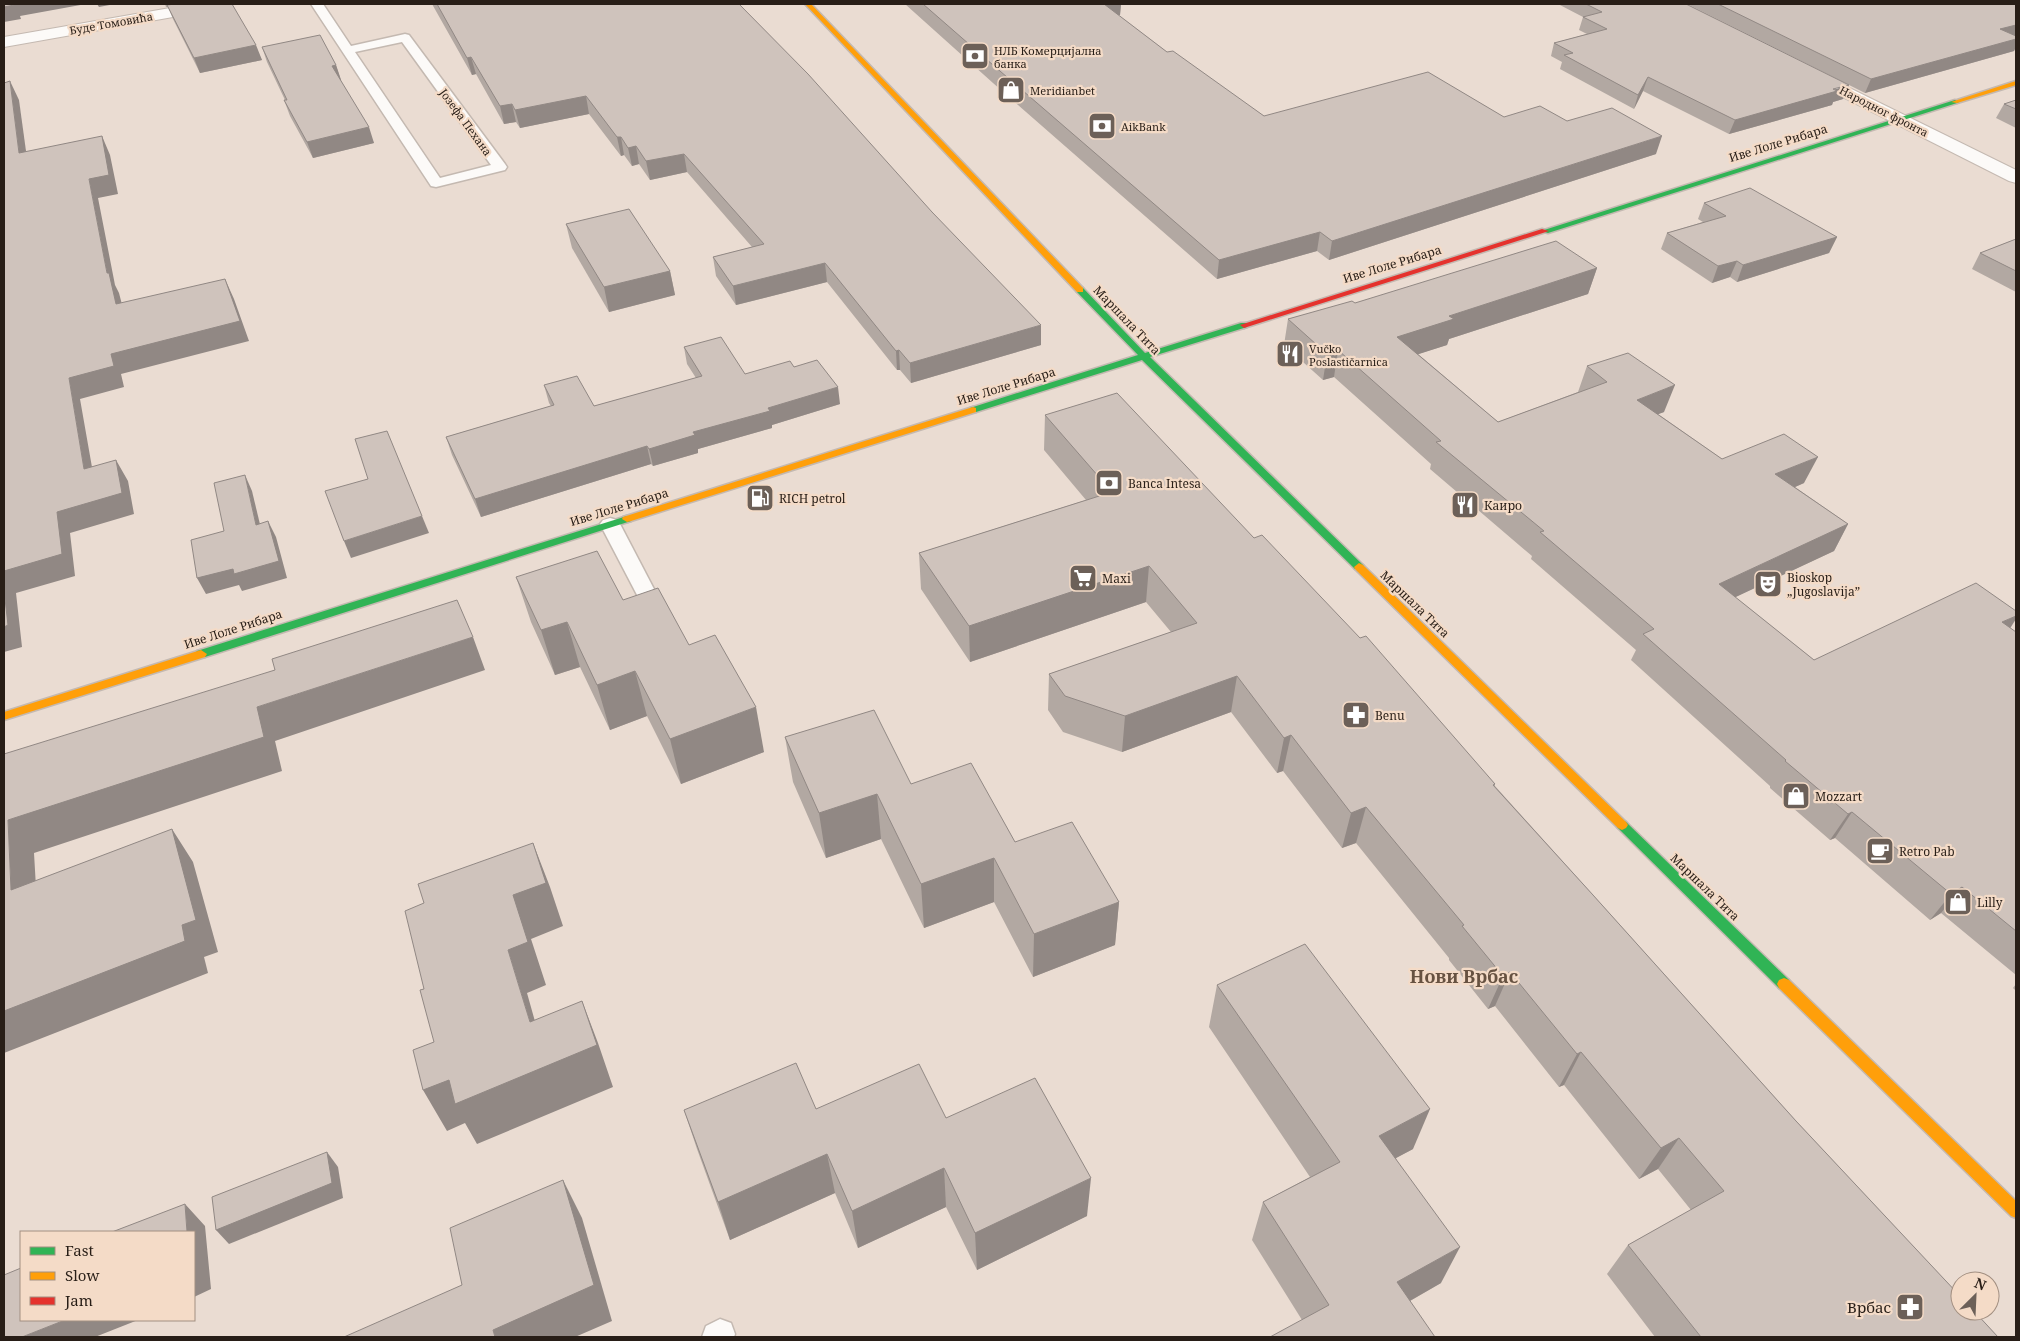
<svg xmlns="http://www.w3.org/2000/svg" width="2020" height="1341" font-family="'Noto Serif',serif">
	<rect width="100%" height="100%" fill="#eadcd2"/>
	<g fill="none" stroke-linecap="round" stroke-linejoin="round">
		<defs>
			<g id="lane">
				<path d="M311,4h12l28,42 54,-12 4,1 96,129 2,3 -2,3 -69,17 -5,-1zM402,42l89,123 -51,13 -85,-126z"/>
				<polygon points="610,518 617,520 620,524 667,614 664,619 657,621 650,619 647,614 600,524 603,520"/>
				<polygon points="720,1319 731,1323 735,1334 734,1337 702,1337 706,1326"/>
			</g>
			<g id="street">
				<polygon points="193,4 226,4 223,7 218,9 4,47 4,37"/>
				<polygon points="1813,70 2016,170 2016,183 2009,181 1807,79 1805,75 1807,71"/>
			</g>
			<g id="fast">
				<polygon points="1955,100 1959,102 1957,103 1548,233 1541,231"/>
				<polygon points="1080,287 1083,288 1145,353 1241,323 1247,323 1247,327 1150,357 1363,565 1364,567 1363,569 1355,569 1142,360 976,412 970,412 970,408 1138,355 1077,292 1077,288"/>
				<polygon points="627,516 632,519 631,521 205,657 197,657 195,654 197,651"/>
				<polygon points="1622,820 1626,822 1789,980 1791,984 1789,988 1784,990 1779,988 1618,828 1616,825 1618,822"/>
			</g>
			<g id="slow">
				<polygon points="805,4 811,4 1083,288 1083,292 1077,292"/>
				<polygon points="2016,81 2016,85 1957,103 1951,102"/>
				<polygon points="973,407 976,408 976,412 631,521 627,522 622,519 623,517"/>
				<polygon points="1359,563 1363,565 1626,822 1628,825 1626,828 1622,830 1618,828 1355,569 1354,567"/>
				<polygon points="201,650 207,654 205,657 4,720 4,712"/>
				<polygon points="1784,978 1789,980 2016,1201 2016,1218 2011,1216 1779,988 1777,984 1779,980"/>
			</g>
			<polygon id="jam" points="1542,229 1549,231 1247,327 1244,328 1240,325"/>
		</defs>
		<use href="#lane" stroke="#c4b9b1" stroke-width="3"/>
		<use href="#street" stroke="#c4b9b1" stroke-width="2"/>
		<use href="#fast" stroke="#c4b9b1" stroke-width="3"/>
		<use href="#slow" stroke="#c4b9b1" stroke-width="3"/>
		<use href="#jam" stroke="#c4b9b1" stroke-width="3"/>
		<use href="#lane" fill="#fcfaf8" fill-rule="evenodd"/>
		<use href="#street" fill="#fcfaf8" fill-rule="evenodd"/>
		<use href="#fast" fill="#30b455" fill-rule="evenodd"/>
		<use href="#slow" fill="#ff9f0a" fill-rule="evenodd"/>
		<use href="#jam" fill="#e5322d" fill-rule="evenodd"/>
	</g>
	<g fill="#b2a8a2">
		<polygon points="165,4 232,4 262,60 200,73 173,19 168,7 166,7"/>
		<polygon points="432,4 739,4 1041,345 911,383 900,370 897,370 827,282 736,305 716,276 713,257 752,247 687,172 650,180 639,164 632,166 624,155 621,156 589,114 520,128 516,122 504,124 476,74 472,75"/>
		<polygon points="905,4 1121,4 1120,15 1118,15 1167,52 1264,116 1504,117 1567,121 1656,154 1329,260 1317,251 1217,279 993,83"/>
		<polygon points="1558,4 1686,4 1843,99 1833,102 1832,105 1729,134 1643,91 1634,109 1560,69 1562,62 1551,56 1554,43 1587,34 1579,30 1583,17"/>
		<polygon points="1687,4 2016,4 2016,47 2014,51 1865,93"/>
		<polygon points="262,47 336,65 341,80 341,81 374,143 313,158 290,116 284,100 285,100 267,62"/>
		<polygon points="2016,100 2016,128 1996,118 2004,104"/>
		<polygon points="1704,203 1837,237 1829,253 1737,282 1730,277 1712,283 1661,249 1667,233 1703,222 1698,219"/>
		<polygon points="566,224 670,271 675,295 609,312 572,248"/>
		<polygon points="2016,239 2016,292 1972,269 1980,253"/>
		<polygon points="1597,268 1588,294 1449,339 1447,345 1418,354 1498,422 1578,392 1587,366 1664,412 1658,414 1722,459 1804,483 1795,487 1848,524 1834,551 1735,597 1814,660 2010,628 2016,632 2016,975 1941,913 1930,920 1835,838 1830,840 1770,788 1770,786 1631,660 1636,650 1531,559 1532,556 1430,469 1431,464 1334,377 1323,380 1284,345 1288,319 1355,303"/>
		<polygon points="684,347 745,374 794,367 840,404 772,425 772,428 698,449 698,453 653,466 651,464 481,517 452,455 446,437 551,406 549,403 544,385 594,406 696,378 687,364"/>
		<polygon points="1045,415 1254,538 1495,784 1495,786 1796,1121 1998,1337 1655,1337 1607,1274 1628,1245 1691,1210 1658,1169 1639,1179 1564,1085 1559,1087 1495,1006 1488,1009 1449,960 1449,958 1356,843 1342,848 1283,771 1277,773 1231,712 1122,752 1063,732 1048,710 1049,674 1171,632 1146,602 970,662 921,589 919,553 1086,500 1044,450"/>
		<polygon points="516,577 623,600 689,645 764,752 681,784 647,716 610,730 580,667 555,675 531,622"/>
		<polygon points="785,737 911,784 1119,902 1115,945 1033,977 994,902 924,928 881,839 826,858 793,782"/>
		<polygon points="2016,984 2016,991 2013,988"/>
		<polygon points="1217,985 1413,1149 1396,1158 1441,1283 1410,1301 1302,1320 1252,1240 1263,1202 1310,1177 1209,1027"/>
		<polygon points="816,1109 946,1118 1087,1216 977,1270 946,1207 858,1248 835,1193 730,1240 697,1149 684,1110"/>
	</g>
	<g fill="#918884">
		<polygon points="14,4 86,4 20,16 21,19 4,22 4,7"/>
		<polygon points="97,4 115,4 99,7"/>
		<polygon points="1101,4 1121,4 1120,15 1101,19"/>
		<polygon points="2016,25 2016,36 2000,29"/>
		<polygon points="2016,39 2016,47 2014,51 1865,93 1871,79"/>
		<polygon points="256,45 262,60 200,73 194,58"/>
		<polygon points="471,57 476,74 472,75 467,58"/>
		<polygon points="336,65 341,80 337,81 332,66"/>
		<polygon points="1648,77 1643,91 1634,109 1638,95"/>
		<polygon points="10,81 19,100 29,173 19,153"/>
		<polygon points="1849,85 1843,99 1833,102 1832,105 1729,134 1735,120"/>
		<polygon points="586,96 589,114 520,128 515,110"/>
		<polygon points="512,104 516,122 504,124 500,106"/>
		<polygon points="369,127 374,143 313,158 307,142"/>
		<polygon points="102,136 110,155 118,194 98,198 115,285 119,293 127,324 116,304 107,273 89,179"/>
		<polygon points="1662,136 1656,154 1329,260 1332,241"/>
		<polygon points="617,137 621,137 624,155 621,156"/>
		<polygon points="636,146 639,164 632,166 628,148"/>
		<polygon points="684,154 687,172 650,180 646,161"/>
		<polygon points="1320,232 1317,251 1217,279 1219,260"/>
		<polygon points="1837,237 1829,253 1737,282 1743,265"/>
		<polygon points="1737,261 1730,277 1712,283 1718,266"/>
		<polygon points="825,263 827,282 736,305 733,286"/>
		<polygon points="1597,268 1588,294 1449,339 1447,345 1391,363 1397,337 1449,316"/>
		<polygon points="670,271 675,295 609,312 604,287"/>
		<polygon points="225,279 234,299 249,341 121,374 124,387 80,399 96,490 84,469 69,378 111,354"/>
		<polygon points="1041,325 1041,345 911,383 910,363"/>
		<polygon points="899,350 900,370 897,370 896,351"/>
		<polygon points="1338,350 1334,377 1323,380 1327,354"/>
		<polygon points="1675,385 1664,412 1627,426 1637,400"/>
		<polygon points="838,387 840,404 772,425 772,428 698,449 698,453 653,466 649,449 693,432 768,408"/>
		<polygon points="647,446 651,464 481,517 475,499"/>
		<polygon points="1818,457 1804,483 1763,501 1775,474"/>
		<polygon points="116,460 128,481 134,514 70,533 75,576 16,593 22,647 4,652 4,571 57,512"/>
		<polygon points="245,475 252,491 264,541 256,525"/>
		<polygon points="422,516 429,533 351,558 344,541"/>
		<polygon points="268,521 276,537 287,578 242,591 239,585 206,594 197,578"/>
		<polygon points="1848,524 1834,551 1706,611 1719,584"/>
		<polygon points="1149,566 1146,602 970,662 969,626"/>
		<polygon points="2016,616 2016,619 2002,641 2002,622"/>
		<polygon points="567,622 580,667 555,675 541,630"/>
		<polygon points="473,637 485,670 275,741 282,771 34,853 38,922 11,890 8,820 257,707"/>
		<polygon points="635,671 647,716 610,730 597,685"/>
		<polygon points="1237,676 1231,712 1122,752 1125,716"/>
		<polygon points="756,707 764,752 681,784 670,739"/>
		<polygon points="1291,735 1283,771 1277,773 1284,738"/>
		<polygon points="877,794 881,839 826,858 819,813"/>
		<polygon points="1366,807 1356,843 1342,848 1351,813"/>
		<polygon points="1852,812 1835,838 1830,840 1848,814"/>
		<polygon points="172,829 193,862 218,952 204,957 208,973 4,1053 4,1011 182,925"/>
		<polygon points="533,843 550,887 563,926 531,939 546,985 527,993 536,1025 530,1022 508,950 513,895"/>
		<polygon points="994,858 994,902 924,928 921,884"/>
		<polygon points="1962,887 1941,913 1930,920 1951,894"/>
		<polygon points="1119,902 1115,945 1033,977 1034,934"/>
		<polygon points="1510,972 1495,1006 1488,1009 1503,976"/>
		<polygon points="582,1001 598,1043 613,1087 477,1144 465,1123 447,1131 423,1090"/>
		<polygon points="1581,1052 1564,1085 1559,1087 1577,1054"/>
		<polygon points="1430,1109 1413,1149 1364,1175 1379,1136"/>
		<polygon points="1679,1138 1658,1169 1639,1179 1661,1148"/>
		<polygon points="327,1152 338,1167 343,1198 229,1244 216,1230"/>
		<polygon points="827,1154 835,1193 730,1240 718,1202"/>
		<polygon points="944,1168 946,1207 858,1248 852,1211"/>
		<polygon points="1091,1178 1087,1216 977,1270 975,1233"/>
		<polygon points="563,1180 582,1218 612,1321 575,1337 495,1337 493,1330"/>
		<polygon points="185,1204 205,1226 211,1289 194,1297 194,1232 187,1232"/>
		<polygon points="1460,1247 1441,1283 1380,1318 1397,1282"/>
		<polygon points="65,1320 138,1320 95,1337 22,1337"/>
	</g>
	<g fill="#cfc3bc" stroke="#918884">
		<polygon points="4,4 14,4 14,5 4,7"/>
		<polygon points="175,4 232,4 256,45 194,58 167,5"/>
		<polygon points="437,4 739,4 808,74 932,212 1041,325 910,363 899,350 896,351 825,263 733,286 713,257 764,244 684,154 646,161 636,146 628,148 621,137 617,137 586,96 515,110 512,104 500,106 471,57 467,58"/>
		<polygon points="923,4 1104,4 1167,52 1173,51 1264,116 1428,72 1504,117 1540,106 1567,121 1612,108 1662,136 1332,241 1320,232 1219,260 993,65"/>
		<polygon points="1586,4 1686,4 1849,85 1833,89 1837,91 1735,120 1648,77 1638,95 1564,55 1573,53 1554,43 1607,29 1583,17 1602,12"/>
		<polygon points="1718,4 2016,4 2016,25 2000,29 2016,36 2016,39 1871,79"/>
		<polygon points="320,35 336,65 332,66 369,127 307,142 284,100 287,100 262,47"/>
		<polygon points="10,81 19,153 102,136 109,175 89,179 107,273 109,273 116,304 225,279 240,321 111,354 114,366 69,378 84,469 116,460 122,493 57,512 62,554 4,571 4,83"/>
		<polygon points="2016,100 2016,109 2004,104"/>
		<polygon points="1750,188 1837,237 1743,265 1737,261 1718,266 1667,233 1726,216 1704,203"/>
		<polygon points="629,209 670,271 604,287 566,224"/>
		<polygon points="2016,239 2016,271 1980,253"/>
		<polygon points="1556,241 1597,268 1449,316 1454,319 1397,337 1498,422 1607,382 1587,366 1628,353 1675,385 1637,400 1722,459 1784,434 1818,457 1775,474 1848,524 1719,584 1814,660 1976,583 2016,611 2016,616 2002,622 2016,632 2016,931 1962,887 1951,894 1852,812 1848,814 1785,761 1786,760 1643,634 1654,629 1540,532 1544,531 1436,442 1441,441 1338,350 1327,354 1288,319 1352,301 1355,303"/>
		<polygon points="721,337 745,374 790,361 794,367 817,360 838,387 768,408 770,411 693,432 695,435 649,449 647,446 475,499 446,437 554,405 544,385 577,376 594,406 702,376 684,347"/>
		<polygon points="1117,393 1254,538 1262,535 1360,638 1366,636 1495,784 1493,785 1593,895 1796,1121 1960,1296 1960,1311 1974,1311 1998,1337 1701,1337 1628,1245 1724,1191 1679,1138 1661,1148 1581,1052 1577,1054 1510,972 1503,976 1462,926 1464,925 1366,807 1351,813 1291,735 1284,738 1237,676 1125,716 1065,696 1049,674 1197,623 1149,566 969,626 919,553 1112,492 1045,415"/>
		<polygon points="387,431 422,516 344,541 325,491 368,479 355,439"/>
		<polygon points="245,475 256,525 268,521 279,561 234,574 233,569 197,578 191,540 224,531 214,483"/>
		<polygon points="597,551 623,600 658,588 689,645 715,635 756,707 670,739 635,671 597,685 567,622 541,630 516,577"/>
		<polygon points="4,590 8,625 4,627"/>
		<polygon points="457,600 473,637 257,707 264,737 8,820 11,890 172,829 196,920 182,925 185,941 4,1011 4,754 275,670 272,659"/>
		<polygon points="874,710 911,784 971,763 1015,842 1072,822 1119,902 1034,934 994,858 921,884 877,794 819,813 785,737"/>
		<polygon points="533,843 546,883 513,895 528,942 508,950 518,983 530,1022 582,1001 597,1045 455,1104 449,1080 423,1090 413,1050 434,1042 420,990 424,989 405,911 424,903 418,884"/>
		<polygon points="1305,944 1430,1109 1379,1136 1460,1247 1397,1282 1435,1337 1270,1337 1329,1305 1263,1202 1340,1162 1217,985"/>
		<polygon points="796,1063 816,1109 919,1064 946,1118 1035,1078 1091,1178 975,1233 944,1168 852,1211 827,1154 718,1202 684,1110"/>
		<polygon points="327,1152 332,1183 216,1230 212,1197"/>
		<polygon points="563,1180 594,1285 493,1330 495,1337 344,1337 462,1285 450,1228"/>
		<polygon points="185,1204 187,1232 112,1232"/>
		<polygon points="21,1268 21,1320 65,1320 22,1337 4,1337 4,1275"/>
	</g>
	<defs>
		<symbol id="bank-square" viewBox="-11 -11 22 22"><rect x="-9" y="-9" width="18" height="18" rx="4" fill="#6c6058" stroke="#f4dbc7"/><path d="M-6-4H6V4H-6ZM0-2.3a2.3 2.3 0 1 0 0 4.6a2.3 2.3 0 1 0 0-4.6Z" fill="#fff"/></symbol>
		<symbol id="shop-square" viewBox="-11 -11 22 22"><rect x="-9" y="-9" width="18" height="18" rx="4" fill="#6c6058" stroke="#f4dbc7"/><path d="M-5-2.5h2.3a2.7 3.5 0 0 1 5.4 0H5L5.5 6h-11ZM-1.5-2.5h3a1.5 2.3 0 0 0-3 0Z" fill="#fff"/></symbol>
		<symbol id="restaurant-square" viewBox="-11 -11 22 22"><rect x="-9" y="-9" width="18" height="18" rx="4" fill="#6c6058" stroke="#f4dbc7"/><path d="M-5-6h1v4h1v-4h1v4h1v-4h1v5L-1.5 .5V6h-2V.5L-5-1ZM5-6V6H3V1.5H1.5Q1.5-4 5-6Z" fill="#fff"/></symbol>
		<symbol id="fuel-square" viewBox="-11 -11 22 22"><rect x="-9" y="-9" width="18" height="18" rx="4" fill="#6c6058" stroke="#f4dbc7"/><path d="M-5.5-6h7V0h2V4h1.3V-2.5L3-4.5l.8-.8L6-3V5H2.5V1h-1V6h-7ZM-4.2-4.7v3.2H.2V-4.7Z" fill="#fff"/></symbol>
		<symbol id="supermarket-square" viewBox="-11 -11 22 22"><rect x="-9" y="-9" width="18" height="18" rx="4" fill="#6c6058" stroke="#f4dbc7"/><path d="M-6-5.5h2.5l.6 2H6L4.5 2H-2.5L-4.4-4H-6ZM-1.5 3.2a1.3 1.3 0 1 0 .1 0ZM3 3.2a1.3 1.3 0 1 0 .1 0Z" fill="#fff"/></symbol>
		<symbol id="theatre-square" viewBox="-11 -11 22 22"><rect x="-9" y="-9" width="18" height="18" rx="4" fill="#6c6058" stroke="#f4dbc7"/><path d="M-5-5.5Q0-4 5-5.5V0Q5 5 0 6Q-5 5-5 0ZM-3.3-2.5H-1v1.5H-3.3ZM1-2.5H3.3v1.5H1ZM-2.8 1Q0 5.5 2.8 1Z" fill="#fff"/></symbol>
		<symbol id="pharmacy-square" viewBox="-11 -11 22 22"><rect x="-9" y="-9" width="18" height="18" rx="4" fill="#6c6058" stroke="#f4dbc7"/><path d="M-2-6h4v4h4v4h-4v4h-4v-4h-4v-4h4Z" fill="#fff"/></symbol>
		<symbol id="cafe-square" viewBox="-11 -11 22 22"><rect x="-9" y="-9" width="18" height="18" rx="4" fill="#6c6058" stroke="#f4dbc7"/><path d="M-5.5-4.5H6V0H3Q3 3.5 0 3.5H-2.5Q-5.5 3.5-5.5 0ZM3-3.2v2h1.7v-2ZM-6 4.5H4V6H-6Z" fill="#fff"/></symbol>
	</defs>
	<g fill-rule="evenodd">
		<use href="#bank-square" x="959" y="40" width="32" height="32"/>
		<use href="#shop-square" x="995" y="74" width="32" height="32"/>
		<use href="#bank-square" x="1086" y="110" width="32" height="32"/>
		<use href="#restaurant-square" x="1274" y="338" width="32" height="32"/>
		<use href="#bank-square" x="1093" y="467" width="32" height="32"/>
		<use href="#fuel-square" x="744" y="482" width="32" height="32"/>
		<use href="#restaurant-square" x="1449" y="489" width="32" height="32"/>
		<use href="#supermarket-square" x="1067" y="562" width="32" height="32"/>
		<use href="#theatre-square" x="1752" y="568" width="32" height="32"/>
		<use href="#pharmacy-square" x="1340" y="699" width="32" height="32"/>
		<use href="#shop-square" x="1780" y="780" width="32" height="32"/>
		<use href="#cafe-square" x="1864" y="835" width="32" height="32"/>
		<use href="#shop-square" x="1942" y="886" width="32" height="32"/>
		<use href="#pharmacy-square" x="1894" y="1291" width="32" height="32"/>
	</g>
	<g text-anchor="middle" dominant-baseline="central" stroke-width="4.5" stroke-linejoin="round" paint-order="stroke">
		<g font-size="11" fill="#281e17" stroke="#f4dbc7">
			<text transform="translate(111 23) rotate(-10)">Буде Томовића</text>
			<text transform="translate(1884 111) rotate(27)">Народног фронта</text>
			<text transform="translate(466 122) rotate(54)">Јозефа Пехана</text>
		</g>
		<g font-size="11" fill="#281e17" stroke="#f4dbc7" text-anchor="start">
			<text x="994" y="50">НЛБ Комерцијална<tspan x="994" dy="13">банка</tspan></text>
			<text x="1030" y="90">Meridianbet</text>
			<text x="1121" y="126">AikBank</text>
			<text x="1309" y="348">Vučko<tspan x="1309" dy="13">Poslastičarnica</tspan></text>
		</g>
		<g font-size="12" fill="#281e17" stroke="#f4dbc7">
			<text transform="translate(1778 143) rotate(-17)">Иве Лоле Рибара</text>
			<text transform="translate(1392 264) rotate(-17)">Иве Лоле Рибара</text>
			<text transform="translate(1127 320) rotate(46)">Маршала Тита</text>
			<text transform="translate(1006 386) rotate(-17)">Иве Лоле Рибара</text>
			<text transform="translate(619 507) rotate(-17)">Иве Лоле Рибара</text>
			<text transform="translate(1415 604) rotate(44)">Маршала Тита</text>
			<text transform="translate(233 629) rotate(-18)">Иве Лоле Рибара</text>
			<text transform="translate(1705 887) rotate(44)">Маршала Тита</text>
		</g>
		<g font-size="12" fill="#281e17" stroke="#f4dbc7" text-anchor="start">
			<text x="1128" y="483">Banca Intesa</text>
			<text x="779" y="498">RICH petrol</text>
			<text x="1484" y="505">Каиро</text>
			<text x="1787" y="577">Bioskop<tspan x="1787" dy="14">„Jugoslavija”</tspan></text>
			<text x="1102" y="578">Maxi</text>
			<text x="1375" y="715">Benu</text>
			<text x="1815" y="796">Mozzart</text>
			<text x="1899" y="851">Retro Pab</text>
			<text x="1977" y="902">Lilly</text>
		</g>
		<g font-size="15" fill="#281e17" stroke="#f4dbc7" text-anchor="end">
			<text x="1891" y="1307">Врбас</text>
		</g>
		<g font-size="18" font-weight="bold" fill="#675241" stroke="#f4dbc7">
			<text x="1464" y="976">Нови Врбас</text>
		</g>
	</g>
	<rect width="2020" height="1341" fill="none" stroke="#281e17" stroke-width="10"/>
	<rect x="20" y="1231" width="175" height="90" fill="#f4dbc7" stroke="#a28f81"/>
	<rect x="30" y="1247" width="25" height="8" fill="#30b455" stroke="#a28f81"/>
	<text x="65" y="1256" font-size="15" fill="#281e17">Fast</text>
	<rect x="30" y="1272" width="25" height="8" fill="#ff9f0a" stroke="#a28f81"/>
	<text x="65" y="1281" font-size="15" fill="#281e17">Slow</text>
	<rect x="30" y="1297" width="25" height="8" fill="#e5322d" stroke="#a28f81"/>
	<text x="65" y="1306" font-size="15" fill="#281e17">Jam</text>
	<g transform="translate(1975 1296) rotate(24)"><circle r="24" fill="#f4dbc7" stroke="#a28f81"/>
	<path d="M0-4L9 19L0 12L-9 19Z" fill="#6c6058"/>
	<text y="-8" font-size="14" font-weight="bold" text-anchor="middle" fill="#281e17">N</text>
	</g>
</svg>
